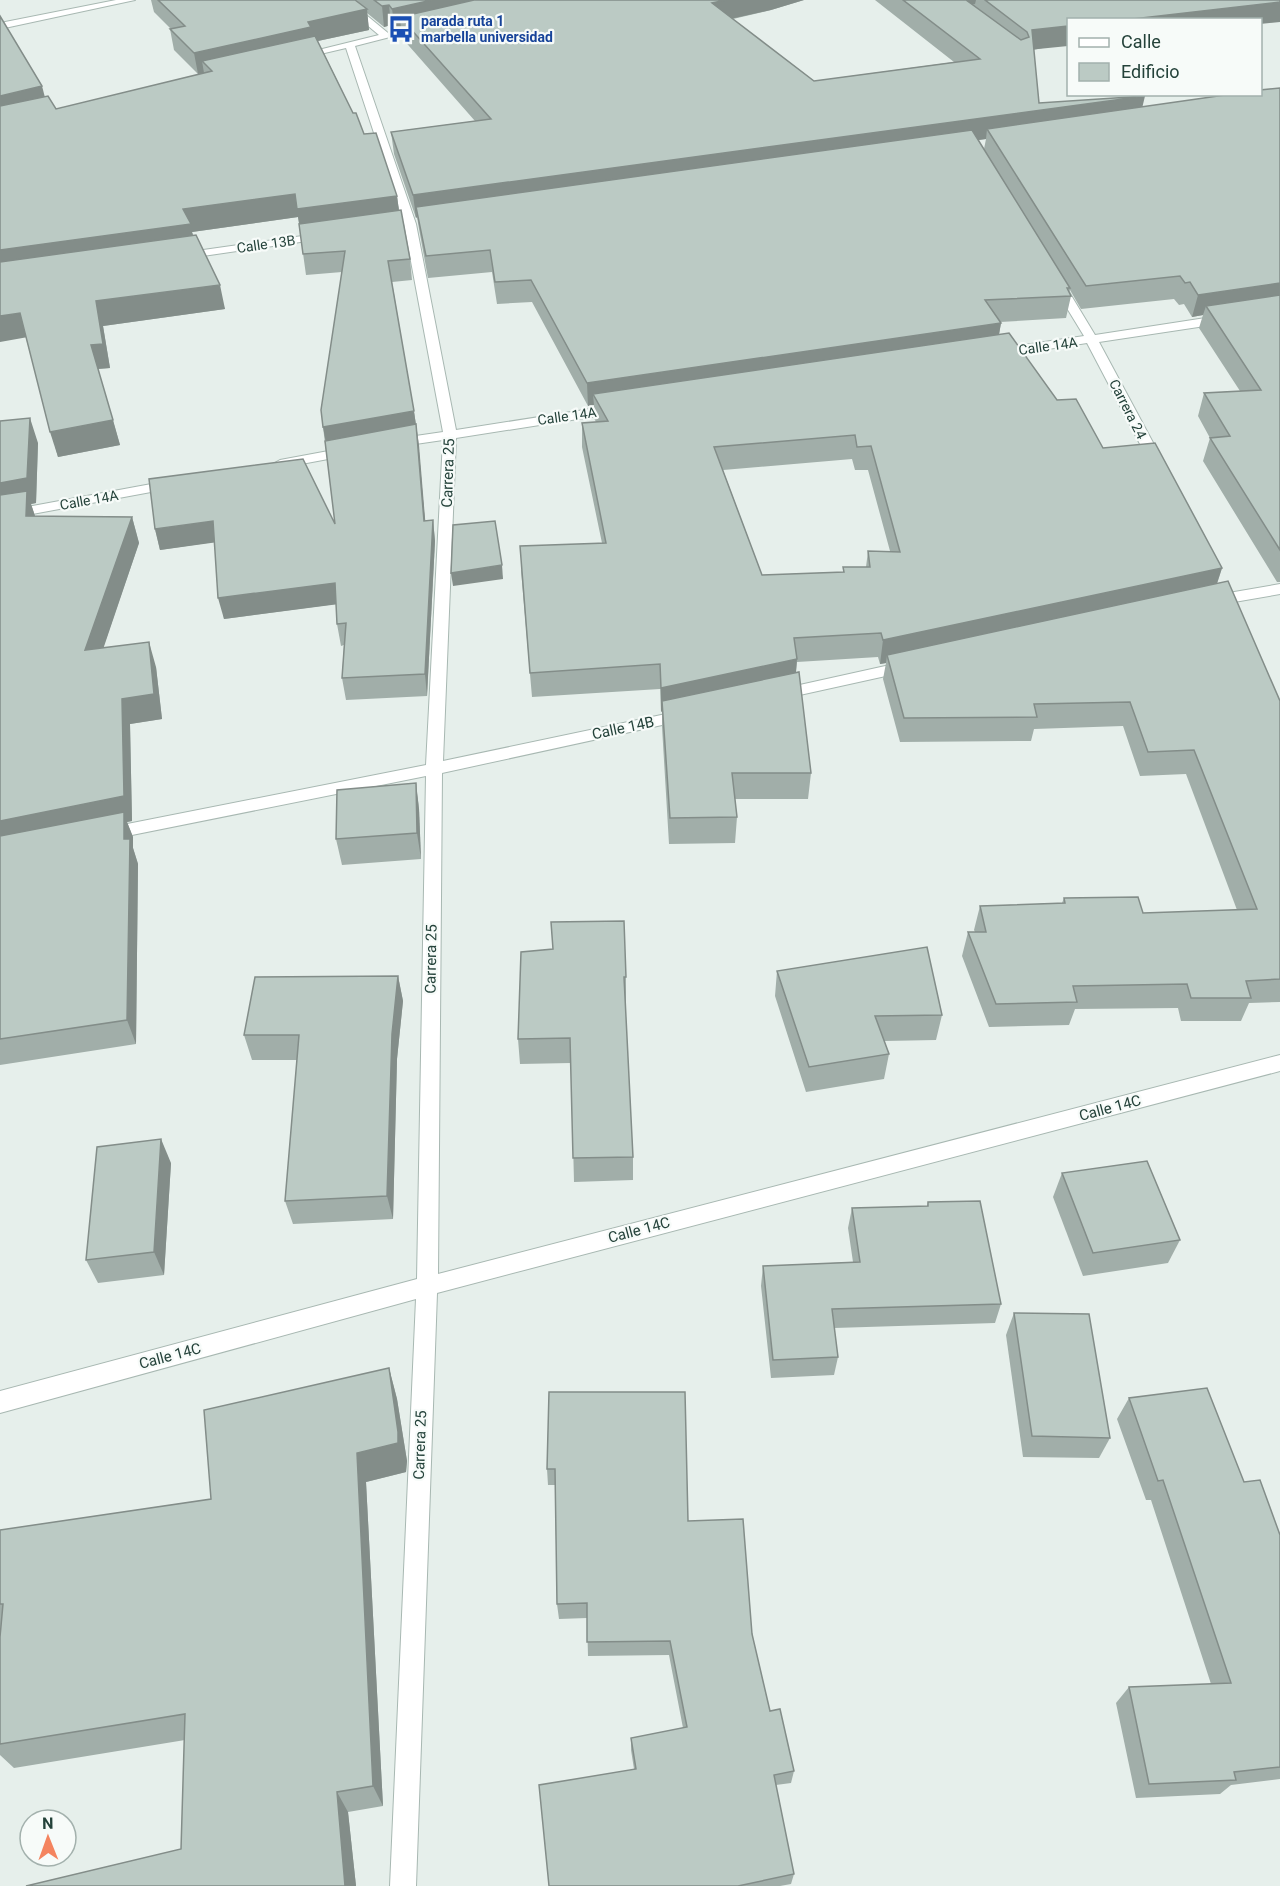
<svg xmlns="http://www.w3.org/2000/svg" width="1280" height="1886" font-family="Roboto,sans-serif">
	<rect width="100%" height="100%" fill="#e6efeb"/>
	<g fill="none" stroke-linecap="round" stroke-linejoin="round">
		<defs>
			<g id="minor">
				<polygon points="116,0 135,0 0,29 0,23"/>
				<polygon points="337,0 348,0 388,33 424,24 429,27 355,46 416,224 456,430 616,405 623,409 616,413 456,438 443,761 685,710 691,711 693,715 691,719 685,720 442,773 438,1274 1280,1055 1280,1071 437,1293 416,1886 390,1886 416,1299 0,1413 0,1391 417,1279 426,776 107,840 101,838 99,834 101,830 107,828 426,765 443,440 395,447 388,443 395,439 443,432 404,224 346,48 299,59 294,56 379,35"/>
				<polygon points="324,233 328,234 328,238 182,259 176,256 182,253"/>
				<polygon points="1057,278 1063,282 1095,335 1225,315 1231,319 1225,323 1099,342 1165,465 1163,468 1158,469 1151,465 1087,343 997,357 991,353 997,349 1084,336 1051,282"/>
				<polygon points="350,447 357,451 355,454 280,468 273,464 280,460"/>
				<polygon points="173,480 180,484 178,487 0,520 0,512"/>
				<polygon points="1280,584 1280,594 1211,606 1204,601 1211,596"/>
				<polygon points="908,661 913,662 916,666 913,670 777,700 771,699 769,695 771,691 777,690"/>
			</g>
		</defs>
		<use href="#minor" stroke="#a8b8b2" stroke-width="2"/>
		<use href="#minor" fill="#fff" fill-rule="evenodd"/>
	</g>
	<g fill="#a1aea9" fill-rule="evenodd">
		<path d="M151,0h653l-33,10 -38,9 81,62 140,-19 -79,-62h405l-247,50 6,53 104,4 137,-19v494h-3l-74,-121 7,-23 -12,-22 6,-23 36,-2 -41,-63 4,-13 -11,2 -8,-13 -5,1 -5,-6 -93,10 -11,-19 -1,2 2,4 -5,22 -66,4 1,1 -2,12 58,65 46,48 119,120 -5,16 63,117v301l-31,1 -8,18h-60l-3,-13 -103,1 -6,16 -80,2 -27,-71 6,-24h7l-1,-2 6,-24 82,-3 2,-5 79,15 94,-3 -51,-136 -46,2 -17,-50 -89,3 -3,12 -131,1 -17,-63 3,-16 -6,1 -2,-7 -81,5 -1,10 15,101 -3,26h-73l2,18 -2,26 -66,1 -7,-117v-16l-1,1 -1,-23 -128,8 -11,-127 81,-27 -20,-96v-24l14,-1 -2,-4v-13l-6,1 -56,-104 -35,2 -5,-32 -64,6 -9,-49 -2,-12 -1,1 -22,-64 -3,-22 84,-11 -73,-83 -1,-10 -6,1 -4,-4 -7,2 -17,-14 2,17 -51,11 35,72 44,83 2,14 11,49 2,21 -20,2 24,142 9,97 8,-1 2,21 -8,155 -81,4 -4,-22 2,-33 -3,1 -4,-22 -1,-20 -112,15 -10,-77 -54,8 -5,-21 180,-5 -12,-97 19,-155 -36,3 -8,-58 -106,15 33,77 -122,17 7,42 -12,1 22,76 -62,12 -32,-119 19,-242 11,13 148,-36 -6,1 -24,-24 -4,-21h1l-17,-17zM986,139l-2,10 -6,-9zM852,459l3,11h13l22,81h-22l-2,16h-23v5l-81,3 -39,-105z"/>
		<polygon points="0,421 38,443 36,503 31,504 35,516 132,517 139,543 103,648 156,667 162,719 130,724 132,821 127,822 133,837 133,848 138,864 136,1044 0,1065"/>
		<polygon points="416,783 419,809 421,859 342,865 336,839"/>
		<polygon points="551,922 626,977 626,1003 625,1003 633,1157 633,1180 574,1182 571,1063 520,1064 518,1039 553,949"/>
		<polygon points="777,971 942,1015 936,1040 884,1041 889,1054 884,1079 806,1092 775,996"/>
		<polygon points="398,976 403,1001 397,1059 393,1219 293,1224 285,1201 297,1060 252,1060 244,1035"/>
		<polygon points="171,1163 164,1275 98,1283 86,1260"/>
		<polygon points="1062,1173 1180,1240 1168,1263 1083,1276 1053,1197"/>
		<polygon points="928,1202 1001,1304 995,1323 834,1328 838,1357 834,1375 771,1378 761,1286 763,1266 853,1262 848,1228 852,1208 927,1206"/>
		<polygon points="1014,1313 1110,1438 1099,1458 1023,1457 1006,1335"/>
		<polygon points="389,1368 397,1399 407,1461 406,1472 366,1482 383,1806 348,1812 356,1886 26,1886 181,1849 185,1740 14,1768 0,1755 0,1530 211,1499"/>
		<polygon points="549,1392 688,1521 752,1634 770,1711 794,1771 791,1783 776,1785 794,1874 791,1884 780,1886 549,1886 634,1769 631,1750 631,1738 683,1728 669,1655 588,1656 587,1618 559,1619 557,1604 555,1485 548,1485 547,1469"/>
		<polygon points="1129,1398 1244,1482 1280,1535 1280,1779 1231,1785 1220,1794 1136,1798 1116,1703 1129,1687 1211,1684 1151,1500 1146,1500 1117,1419"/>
	</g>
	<g fill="#838d89">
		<polygon points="432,0 524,0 400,17 401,28 395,29 392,9"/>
		<polygon points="726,0 804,0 771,10 712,23 712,3"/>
		<polygon points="963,0 976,0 975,4 963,6"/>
		<polygon points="1280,2 1280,22 1260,24 1260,20 1124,20"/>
		<polygon points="389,5 391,25 384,27 382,6"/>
		<polygon points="367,9 369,30 313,42 202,61 204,73 198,74 194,53 308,22"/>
		<polygon points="1068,26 1068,46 1028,50 1032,30"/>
		<polygon points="42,86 48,109 0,120 0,96"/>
		<polygon points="1145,96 1140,117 987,129 986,139 418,217 416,207 417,217 416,218 413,195"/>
		<polygon points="295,194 397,196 400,219 301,233 298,217 192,232 196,248 0,275 0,250 183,209"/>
		<polygon points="1280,283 1280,304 1206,306 1203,315 1192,317 1198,295"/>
		<polygon points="220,285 225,309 103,326 110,368 97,369 91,345 96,301"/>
		<polygon points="20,313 28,337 0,342 0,316"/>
		<polygon points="1001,323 997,345 593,394 594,405 588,406 587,383"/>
		<polygon points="414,411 417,433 327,449 323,427"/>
		<polygon points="30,418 38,443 36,503 31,504 35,516 35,541 0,510 0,483"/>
		<polygon points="113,420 120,445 58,457 50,432"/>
		<polygon points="416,424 419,445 427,542 424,521"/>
		<polygon points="132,517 139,543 94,676 85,650"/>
		<polygon points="433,520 435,541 427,696 425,674"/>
		<polygon points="213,521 218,542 160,550 155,529"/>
		<polygon points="502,565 503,579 453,586 451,573"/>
		<polygon points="1222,568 1214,592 887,655 886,663 880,664 883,640"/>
		<polygon points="335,583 339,604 224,619 218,598"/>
		<polygon points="149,642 156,667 162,719 130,724 132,821 127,822 133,837 133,848 138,864 136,1044 127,1020 0,849 0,821 122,699"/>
		<polygon points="797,659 795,683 662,701 662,711 661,712 661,688"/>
		<polygon points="416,783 419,809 421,859 417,833"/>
		<polygon points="398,976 403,1001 397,1059 393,1219 387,1196 392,1034"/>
		<polygon points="161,1139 171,1163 164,1275 154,1252"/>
		<polygon points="389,1368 397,1399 407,1461 406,1472 366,1482 383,1806 373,1786 357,1453"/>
		<polygon points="337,1792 348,1812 356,1886 345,1886"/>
	</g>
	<g fill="#bbcac4" stroke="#838d89" stroke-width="1.5" fill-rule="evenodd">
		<polygon points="158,0 355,0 367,9 308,22 311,27 194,53 170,29 185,26"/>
		<polygon points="374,0 432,0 392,9 389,5 382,6"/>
		<polygon points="474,0 726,0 712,3 814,81 980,59 903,0 966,0 1021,40 1029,37 1027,32 985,0 1280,0 1280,2 1124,20 1068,20 1068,26 1032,30 1039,103 1145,96 413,195 391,132 491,119 400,17"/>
		<polygon points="0,16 42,86 0,96"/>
		<polygon points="315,36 353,113 356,113 364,134 376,133 397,196 297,209 295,194 183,209 191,224 0,250 0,106 48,96 56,109 212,71 202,61"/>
		<polygon points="1280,88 1280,283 1198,295 1190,282 1185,283 1180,276 1086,286 987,129 1232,94 1260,94 1260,90"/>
		<polygon points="972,130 1070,288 1067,288 1071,296 985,300 1001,323 587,383 531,280 495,282 490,250 426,256 416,207"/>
		<polygon points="401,210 410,259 388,261 414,411 323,427 321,410 345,251 303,254 299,224"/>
		<polygon points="196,235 220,285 96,301 103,344 91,345 113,420 50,432 20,313 0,316 0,262"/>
		<polygon points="1280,295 1280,550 1210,438 1230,436 1204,393 1261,390 1206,306"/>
		<path d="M1009,333l48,67 19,-1 27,49 52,-5 67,125 -339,72 -2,-7 -87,5 3,21 -136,29 -1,-24 -130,9 -10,-127 86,-3 -24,-120 26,-2 -15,-27zM855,435l2,12 14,-1 29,106 -32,-1 2,16h-27l1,5 -82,3 -48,-128z"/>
		<polygon points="30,418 27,478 0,483 0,421"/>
		<polygon points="416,424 424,521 433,520 425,674 342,678 346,623 337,624 335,583 218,598 213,521 155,529 149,479 303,459 335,524 325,441"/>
		<polygon points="27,491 26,516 132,517 85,650 149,642 154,694 122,699 124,796 0,821 0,495"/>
		<polygon points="495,521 502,565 451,573 453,525"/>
		<polygon points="1228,581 1280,701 1280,979 1246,981 1251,998 1191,998 1187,984 1073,986 1077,1002 996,1004 968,932 986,932 980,906 1065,903 1064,898 1138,897 1143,913 1257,909 1194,750 1148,752 1130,702 1034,704 1037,717 904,718 887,655"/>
		<polygon points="799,672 811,773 732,773 737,817 670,818 662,701"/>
		<polygon points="416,783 417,833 336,839 337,790"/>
		<polygon points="124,812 124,839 130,839 127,1020 0,1039 0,836"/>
		<polygon points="624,921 626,977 624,977 633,1157 573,1158 570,1038 518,1039 521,952 553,949 551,922"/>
		<polygon points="927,947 942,1015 875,1016 889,1054 809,1067 777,971"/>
		<polygon points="398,976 392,1034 387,1196 285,1201 299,1035 244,1035 255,977"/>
		<polygon points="161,1139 154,1252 86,1260 97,1147"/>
		<polygon points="1147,1161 1180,1240 1093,1253 1062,1173"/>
		<polygon points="980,1201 1001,1304 832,1309 838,1357 773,1360 763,1266 860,1262 852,1208 928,1206 928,1202"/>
		<polygon points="1014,1313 1089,1314 1110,1438 1032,1436"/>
		<polygon points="389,1368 398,1432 398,1443 357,1453 373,1786 337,1792 345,1886 26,1886 181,1849 185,1714 0,1744 0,1637 3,1604 0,1604 0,1530 211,1499 204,1410"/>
		<polygon points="1207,1388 1244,1482 1260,1480 1280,1535 1280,1767 1234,1772 1236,1780 1149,1784 1129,1687 1231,1683 1163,1480 1158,1481 1129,1398"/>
		<polygon points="549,1392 685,1392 688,1521 743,1519 752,1634 770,1711 780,1709 794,1771 774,1775 794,1874 738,1886 549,1886 539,1785 636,1769 631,1738 687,1727 670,1641 587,1642 587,1603 557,1604 555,1469 547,1469"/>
	</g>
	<defs>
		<symbol id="bus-bare" viewBox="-9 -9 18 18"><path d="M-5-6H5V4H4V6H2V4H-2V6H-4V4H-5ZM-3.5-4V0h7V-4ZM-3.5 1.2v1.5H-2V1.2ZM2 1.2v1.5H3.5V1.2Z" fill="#1a4fb4" stroke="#f7fbf9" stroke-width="2.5" paint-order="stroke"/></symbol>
	</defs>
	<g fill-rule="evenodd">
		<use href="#bus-bare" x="382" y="10" width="38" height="38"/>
	</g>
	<g text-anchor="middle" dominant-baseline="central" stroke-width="4.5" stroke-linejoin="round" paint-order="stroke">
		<g font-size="14" font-weight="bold" fill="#164399" stroke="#f7fbf9" text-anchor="start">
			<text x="421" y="21">parada ruta 1<tspan x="421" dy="16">marbella universidad</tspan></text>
		</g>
		<g font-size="14" fill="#24423a" stroke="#f7fbf9">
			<text transform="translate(266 244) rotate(-8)">Calle 13B</text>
			<text transform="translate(1048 346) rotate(-8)">Calle 14A</text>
			<text transform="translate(1128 409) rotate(63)">Carrera 24</text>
			<text transform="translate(567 416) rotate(-8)">Calle 14A</text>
			<text transform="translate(89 500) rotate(-10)">Calle 14A</text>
		</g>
		<g font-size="15" fill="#24423a" stroke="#f7fbf9">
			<text transform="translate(448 473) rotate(-88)">Carrera 25</text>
			<text transform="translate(623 728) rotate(-12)">Calle 14B</text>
			<text transform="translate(431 959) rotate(-89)">Carrera 25</text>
			<text transform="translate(1110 1108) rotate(-15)">Calle 14C</text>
			<text transform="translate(639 1230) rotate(-15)">Calle 14C</text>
			<text transform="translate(170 1356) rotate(-15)">Calle 14C</text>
			<text transform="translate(420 1445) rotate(-88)">Carrera 25</text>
		</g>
	</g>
	<rect x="1067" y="18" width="195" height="78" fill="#f7fbf9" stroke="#a3b1ad" stroke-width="1.5"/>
	<rect x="1079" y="38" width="30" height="9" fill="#ffffff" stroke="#a3b1ad" stroke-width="1.5"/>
	<text x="1121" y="48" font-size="18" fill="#24423a">Calle</text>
	<rect x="1079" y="63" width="30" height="18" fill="#bbcac4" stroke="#a3b1ad" stroke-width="1.5"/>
	<text x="1121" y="78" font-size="18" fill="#24423a">Edificio</text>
	<g transform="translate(48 1838) rotate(359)"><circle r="28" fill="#f7fbf9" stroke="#a3b1ad" stroke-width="1.5"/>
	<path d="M0-4.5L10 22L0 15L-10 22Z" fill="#f4845f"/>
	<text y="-9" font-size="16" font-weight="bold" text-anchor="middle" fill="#24423a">N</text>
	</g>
</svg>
